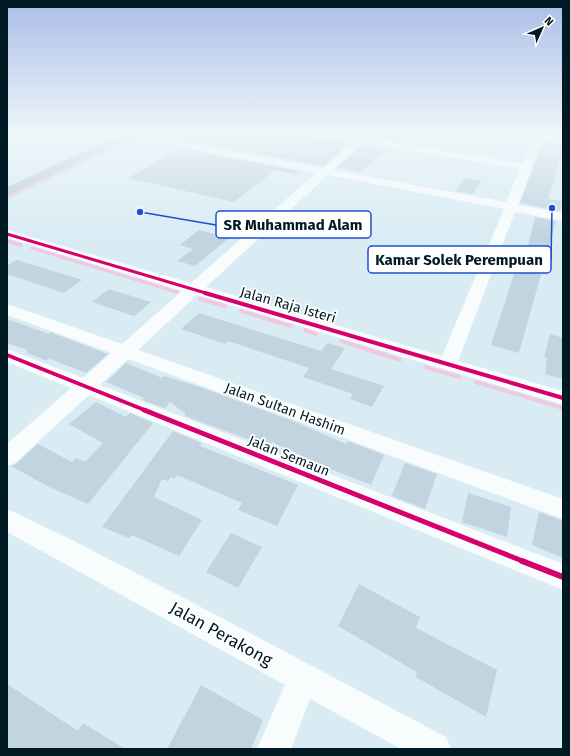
<svg xmlns="http://www.w3.org/2000/svg" width="570" height="756" font-family="'Fira Sans',sans-serif">
	<rect width="100%" height="100%" fill="#d9ecf4"/>
	<g fill="none" stroke-linecap="round" stroke-linejoin="round">
		<g stroke="#eecae2" stroke-width="2.5">
			<polyline points="138,134 144,132"/>
			<polyline points="7,198 134,137"/>
		</g>
		<g stroke="#eecae2" stroke-width="3.5">
			<polyline points="7,241 21,245"/>
			<polyline points="32,248 177,292"/>
		</g>
		<g stroke="#eecae2" stroke-width="4">
			<polyline points="200,299 225,306"/>
			<polyline points="241,311 291,326"/>
			<polyline points="305,330 316,334"/>
			<polyline points="341,341 400,360"/>
			<polyline points="425,367 459,377"/>
			<polyline points="476,382 563,408"/>
		</g>
	</g>
	<g fill="#c1d4df">
		<polygon points="174,132 214,133 220,132 244,136 249,132 272,136 279,132 305,132 306,135 310,136 349,143 323,166 173,138"/>
		<polygon points="374,132 406,132 396,141 371,137"/>
		<polygon points="545,142 563,144 563,152 548,199 562,201 559,211 520,203 540,149 542,149"/>
		<polygon points="362,145 388,149 360,172 338,167"/>
		<polygon points="180,148 298,171 295,174 275,170 234,202 128,178"/>
		<polygon points="464,178 481,181 473,194 456,191"/>
		<polygon points="535,217 556,221 519,353 491,345 518,262 521,263 529,242"/>
		<polygon points="199,230 229,238 195,266 177,261 193,249 180,245"/>
		<polygon points="17,260 82,280 64,293 7,274 7,265"/>
		<polygon points="109,289 151,302 134,316 92,302"/>
		<polygon points="199,313 321,351 327,343 345,348 331,369 384,386 372,407 350,399 353,394 303,377 309,368 228,341 225,344 181,329"/>
		<polygon points="7,319 49,334 50,332 108,354 86,373 48,358 47,361 25,352 28,350 7,343"/>
		<polygon points="550,334 563,338 563,379 545,374 547,358 544,358"/>
		<polygon points="126,363 162,378 164,376 203,388 296,422 346,444 348,441 384,455 371,485 333,470 272,442 269,447 185,416 186,414 170,402 165,408 142,400 144,398 106,382"/>
		<polygon points="96,402 126,417 130,413 153,423 88,504 47,486 11,466 16,464 38,444 72,462 76,458 85,462 103,443 69,424"/>
		<polygon points="173,431 202,443 200,446 298,485 277,526 238,510 242,503 177,475 174,479 171,477 168,481 162,479 154,497 202,520 179,556 132,535 129,538 102,527"/>
		<polygon points="405,463 437,474 425,509 392,496"/>
		<polygon points="468,493 511,507 507,537 462,522"/>
		<polygon points="539,512 563,521 563,558 532,545"/>
		<polygon points="231,533 262,547 238,588 206,572"/>
		<polygon points="359,584 420,617 416,628 497,670 486,717 416,677 417,672 338,626"/>
		<polygon points="7,684 78,731 83,723 125,749 7,749"/>
		<polygon points="201,685 263,720 251,749 167,749"/>
	</g>
	<g fill="none" stroke-linecap="round" stroke-linejoin="round">
		<g fill="#f9fcfd" fill-rule="evenodd">
			<path d="M126,132h5l192,36 29,-26 -42,-7 -3,-1 -1,-2h19l33,5 6,-5h9l-5,6 155,25 10,-24 -25,-4 -3,-1 -1,-2h21l38,5v6l-21,-3 -24,65 45,8v8l-48,-9 -57,149 105,30v14l-366,-110 -59,55 425,149v20l-435,-160 -28,26 463,179v26l-474,-195 -74,68 -8,3v-22l64,-56 -64,-26v-13l76,29 28,-25 -104,-38v-11l115,40 60,-53 -175,-53v-8l184,53 125,-110 -187,-36 -3,-1 -2,-2zM362,143l158,26 -14,33 -173,-32zM328,175l176,34 -62,147 -236,-69z"/>
			<polygon points="7,509 70,539 178,595 446,737 451,749 401,749 310,699 291,749 257,749 285,685 7,532"/>
		</g>
		<polygon fill="#bdcace" fill-rule="evenodd" points="127,132 140,132 139,134 7,196 7,187"/>
		<defs>
			<polyline id="cycleway-far3" points="7,234 209,294"/>
			<g id="cycleway-far2">
				<polyline points="205,293 563,398"/>
				<polyline points="7,355 147,411"/>
			</g>
			<polyline id="cycleway-far1" points="144,410 525,562"/>
			<polyline id="cycleway" points="522,561 563,577"/>
		</defs>
		<use href="#cycleway-far3" stroke="#fff" stroke-width="5"/>
		<use href="#cycleway-far2" stroke="#fff" stroke-width="6"/>
		<use href="#cycleway-far1" stroke="#fff" stroke-width="8"/>
		<use href="#cycleway" stroke="#fff" stroke-width="8"/>
		<use href="#cycleway-far3" stroke="#d6006c" stroke-width="3"/>
		<use href="#cycleway-far2" stroke="#d6006c" stroke-width="4"/>
		<use href="#cycleway-far1" stroke="#d6006c" stroke-width="5"/>
		<use href="#cycleway" stroke="#d6006c" stroke-width="6"/>
	</g>
	<linearGradient id="sky" x2="0" y2="1"><stop stop-color="#aabde6"/><stop offset="0.56" stop-color="#eef6fa"/><stop offset="1" stop-color="#eef6fa" stop-opacity="0"/></linearGradient>
	<rect width="570" height="237" fill="url(#sky)"/>
	<g text-anchor="middle" dominant-baseline="central" stroke-width="3.5" stroke-linejoin="round" paint-order="stroke">
		<g font-size="14" fill="#001a24" stroke="#fff">
			<text transform="translate(288 305) rotate(16)">Jalan Raja Isteri</text>
			<text transform="translate(285 409) rotate(20)">Jalan Sultan Hashim</text>
			<text transform="translate(289 456) rotate(22)">Jalan Semaun</text>
		</g>
		<g font-size="17" fill="#001a24" stroke="#fff">
			<text transform="translate(221 634) rotate(29)">Jalan Perakong</text>
		</g>
	</g>
	<path fill="none" stroke="#1d4ed8" stroke-width="1.5" d="M140 212L216 225M552 208L551 260"/>
	<g fill="#1d4ed8" stroke="#fff" stroke-width="1.5">
		<circle cx="140" cy="212" r="4"/>
		<circle cx="552" cy="208" r="4"/>
	</g>
	<g fill="#fff" stroke="#1d4ed8" stroke-width="1.5">
		<rect x="216" y="211" width="155" height="27" rx="4"/>
		<rect x="368" y="246" width="183" height="27" rx="4"/>
	</g>
	<g font-size="15" text-anchor="middle" font-weight="bold" fill="#001a24">
		<text x="293" y="230">SR Muhammad Alam</text>
		<text x="459" y="265">Kamar Solek Perempuan</text>
	</g>
	<rect width="570" height="756" fill="none" stroke="#001a24" stroke-width="16"/>
	<g transform="translate(542 28) rotate(45)" stroke="#ffffff" stroke-width="3" paint-order="stroke">
	<path d="M0-3L7 15L0 10L-7 15Z" fill="#001a24"/>
	<text y="-6" font-size="11" font-weight="bold" text-anchor="middle" fill="#001a24">N</text>
	</g>
</svg>
